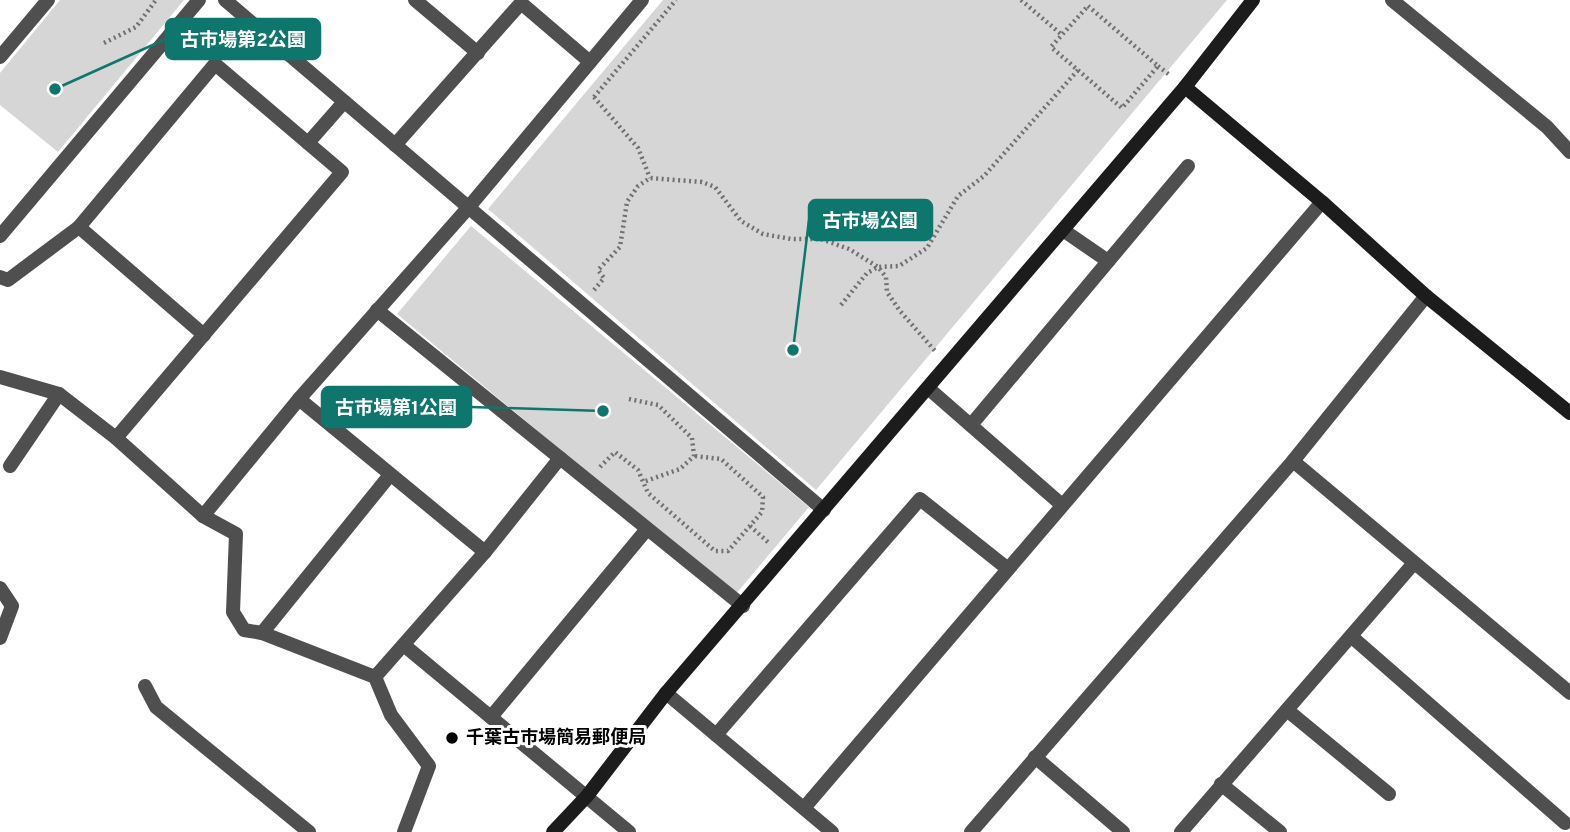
<svg xmlns="http://www.w3.org/2000/svg" width="1570" height="832" font-family="Overpass,'Noto Sans JP',sans-serif">
	<rect width="100%" height="100%" fill="#fff"/>
	<g fill="#d6d6d6">
		<polygon points="60,0 184,0 58,152 0,105 0,73"/>
		<polygon points="663,0 1227,0 816,490 488,209"/>
		<polygon points="471,226 809,507 735,595 397,314"/>
	</g>
	<g fill="none" stroke-linecap="round" stroke-linejoin="round">
		<g stroke="#717171" stroke-width="4.5" stroke-dasharray="2 3.5" stroke-linecap="butt">
			<polyline points="1021,0 1062,35"/>
			<polygon points="1088,6 1158,66 1122,108 1051,47"/>
			<polyline points="104,43 136,27 156,0"/>
			<polyline points="1158,66 1171,76"/>
			<polyline points="594,97 676,0"/>
			<polyline points="594,97 638,148 650,178"/>
			<polyline points="594,290 604,278 598,270 620,247 627,202 638,186 650,178 702,182 715,187 741,221 763,234 791,239 821,239 849,249 878,267 886,277 887,292 900,311 936,352"/>
			<polyline points="841,305 867,273 878,267 899,266 927,248 958,196 984,176 1078,70"/>
			<polyline points="629,399 658,405 692,438 694,456 680,469 643,482"/>
			<polyline points="600,467 615,452 638,470 648,493 715,551 728,551 762,512 763,497 721,459 694,456"/>
			<polyline points="750,526 770,544"/>
		</g>
		<g stroke="#4f4f4f" stroke-width="14">
			<polyline points="225,0 824,510"/>
			<polyline points="415,0 478,53"/>
			<polyline points="1392,0 1547,127 1570,152"/>
			<polyline points="0,57 48,0"/>
			<polyline points="308,143 344,102"/>
			<polyline points="395,145 521,3 590,62"/>
			<polyline points="79,227 204,335"/>
			<polyline points="1063,230 1108,261"/>
			<polyline points="0,236 199,0"/>
			<polyline points="0,277 8,280 79,227 215,64 342,172 116,438"/>
			<polyline points="377,310 743,606"/>
			<polyline points="0,377 59,394 116,438 203,516 236,534 233,612 244,630 262,633 375,677 391,715 429,766 404,832"/>
			<polyline points="928,388 1062,505"/>
			<polyline points="299,399 485,552"/>
			<polyline points="971,425 1188,166"/>
			<polyline points="1293,461 1570,693"/>
			<polyline points="10,466 59,394"/>
			<polyline points="203,516 299,399 468,208 642,0"/>
			<polyline points="0,588 12,606 0,638"/>
			<polyline points="262,633 390,475"/>
			<polyline points="1352,637 1565,823"/>
			<polyline points="405,646 629,832"/>
			<polyline points="375,677 485,552 560,458"/>
			<polyline points="145,686 156,707 309,832"/>
			<polyline points="666,693 832,832"/>
			<polyline points="1287,710 1389,794"/>
			<polyline points="491,717 647,529"/>
			<polyline points="716,735 920,499 1008,569"/>
			<polyline points="1035,757 1123,832"/>
			<polyline points="1221,784 1280,832"/>
			<polyline points="804,808 1322,202"/>
			<polyline points="971,832 1293,461 1426,296"/>
			<polyline points="1181,832 1414,563"/>
		</g>
		<g stroke="#1c1c1c" stroke-width="14">
			<polyline points="1185,87 1322,202 1426,296 1570,413"/>
			<polyline points="553,832 587,796 666,693 1185,87 1253,0"/>
		</g>
	</g>
	<circle fill="#000" stroke="#fff" stroke-width="2.5" cx="452" cy="738" r="7"/>
	<g text-anchor="middle" dominant-baseline="central" stroke-width="6" stroke-linejoin="round" paint-order="stroke">
		<g font-size="18" font-weight="bold" fill="#000" stroke="#fff" text-anchor="start">
			<text x="466" y="738">千葉古市場簡易郵便局</text>
		</g>
	</g>
	<path fill="none" stroke="#0f766e" stroke-width="2.5" d="M55 89L166 39M793 350L809 220M603 411L471 407"/>
	<g fill="#0f766e" stroke="#fff" stroke-width="2.5">
		<circle cx="55" cy="89" r="7"/>
		<circle cx="793" cy="350" r="7"/>
		<circle cx="603" cy="411" r="7"/>
	</g>
	<g fill="#0f766e" stroke="#0f766e" stroke-width="2.5">
		<rect x="166" y="19" width="154" height="40" rx="7"/>
		<rect x="809" y="200" width="123" height="40" rx="7"/>
		<rect x="322" y="387" width="149" height="40" rx="7"/>
	</g>
	<g font-size="19" text-anchor="middle" font-weight="bold" fill="#fff">
		<text x="243" y="46">古市場第2公園</text>
		<text x="870" y="227">古市場公園</text>
		<text x="396" y="414">古市場第1公園</text>
	</g>
</svg>
